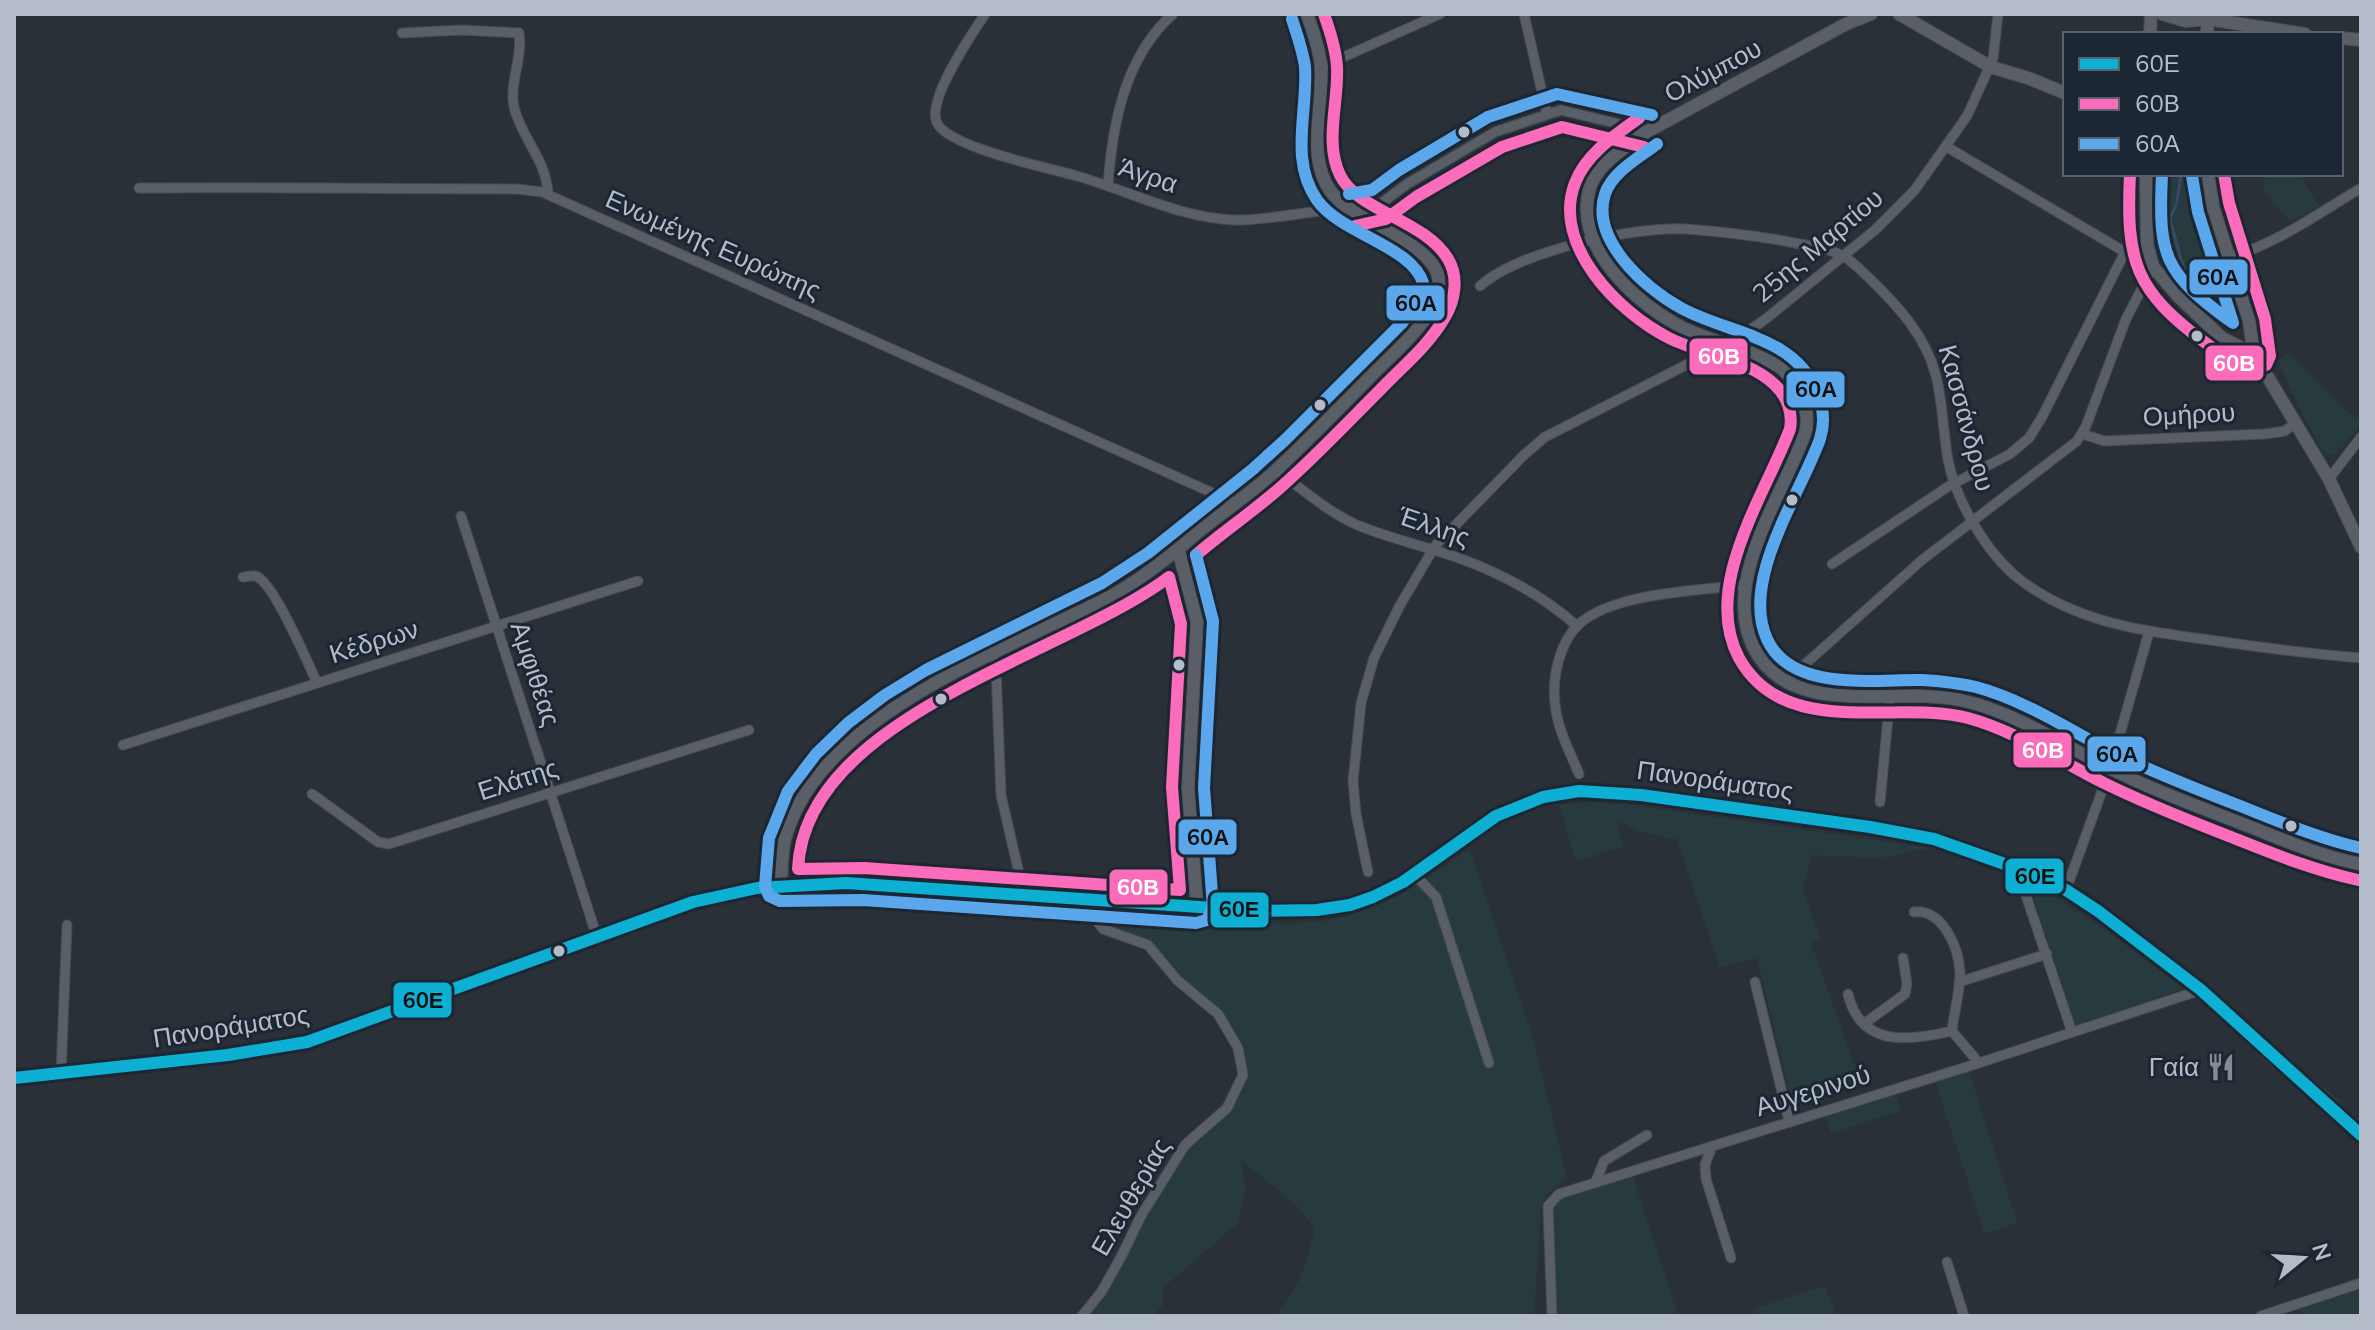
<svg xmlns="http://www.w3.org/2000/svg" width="2375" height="1330" font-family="'Nunito Sans',sans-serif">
	<rect width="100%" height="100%" fill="#2a3038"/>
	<g fill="#273a3e">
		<path d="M2152,174h49l4,21 5,6 11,57 17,45 -2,12 -7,7c-12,-2 -23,-13 -32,-21 -42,-39 -44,-72 -45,-127z"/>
		<polygon points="2265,174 2300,174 2319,206 2290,222 2264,191"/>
		<polygon points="2288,353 2344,409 2361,421 2361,425 2335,455 2325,455 2303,416 2278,361"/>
		<polygon points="1585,802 1625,804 1931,848 1880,858 1811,855 1803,892 1821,940 1811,943 1861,1083 1793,1106 1757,958 1720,967 1677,839 1644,833 1616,820 1623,846 1576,862 1559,805"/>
		<path d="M1470,849l61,182 36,148 -19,14 -7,13 -7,110h-258c22,-30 32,-50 38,-88l-17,-22 -57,-47 6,28 -8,36 -75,65v17l-10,11h-68l48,-74 53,-91 42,-40 15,-33 -16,-53 -49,-43 -28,-40 -39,-14 -8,-7 -6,-12 189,15 33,-2 28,-6 53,-21z"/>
		<path d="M2029,883c56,29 106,68 156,105l-109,38z"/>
		<polygon points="1969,1071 2017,1223 1985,1234 1935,1081"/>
		<polygon points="1896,1094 1901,1111 1831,1133 1825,1117"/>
		<polygon points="1633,1176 1678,1316 1558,1316 1549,1205 1569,1191"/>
		<polygon points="1825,1286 1836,1316 1755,1316 1752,1309"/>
		<polygon points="2361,1289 2361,1316 2303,1316 2300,1309"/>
	</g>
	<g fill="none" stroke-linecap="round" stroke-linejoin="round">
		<polyline stroke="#384963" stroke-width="3" points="2181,174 2177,202 2170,219 2181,260 2195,294 2225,310"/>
		<defs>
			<g id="minor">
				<path d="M985,14c-13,20 -59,86 -48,109 13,25 112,45 140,53 52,15 103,42 158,44 28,0 56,-5 84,-9 17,-2 33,0 49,-2l11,-4 28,-21 88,-52 66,-22 87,21"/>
				<polyline points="1524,14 1547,114"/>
				<path d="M402,33l59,-3 58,3c4,25 -10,50 -5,74 8,33 32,51 34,87"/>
				<polyline points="1321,67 1440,14"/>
				<polyline points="1947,147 2125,252"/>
				<path d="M1108,186c4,-61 17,-130 65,-172"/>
				<path d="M139,188c126,-1 252,1 378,1l25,3 693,311"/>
				<path d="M2227,258c48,-13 92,-45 134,-70"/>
				<path d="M1480,286c39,-35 154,-60 206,-57 39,3 76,7 114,15 13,2 29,5 41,11 11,5 19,15 28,23 29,28 57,58 67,98 7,28 7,56 12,84 8,41 38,92 70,118 58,46 128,53 199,63 48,7 96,13 144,17"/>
				<polyline points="2083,434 2104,441 2265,434 2285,431 2295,423"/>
				<path d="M1276,470c26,19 52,42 81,55 32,13 66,21 99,32 45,16 85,37 121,69"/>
				<polyline points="2329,479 2361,437"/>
				<polyline points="461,516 597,937"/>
				<polyline points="1832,564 1949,486 2010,454 2029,438 2042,417 2125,252 2147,244"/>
				<path d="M243,577c3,0 10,-2 13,-1 18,7 52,87 61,107"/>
				<polyline points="993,654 996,669 1001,795 1024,895"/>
				<polyline points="1786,681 1922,560 2077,441 2086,426 2126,319 2153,267"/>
				<polyline points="123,745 638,581"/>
				<path d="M1579,774c-9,-22 -22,-46 -24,-70 -3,-26 4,-61 24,-80 34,-31 121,-34 166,-39"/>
				<polyline points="312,794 378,842 389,844 749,730"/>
				<polyline points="1880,802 1890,696"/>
				<polyline points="2017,869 2072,1032"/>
				<polyline points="1368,872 1356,814 1353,781 1361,703 1374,658 1399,607 1435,546 1525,454 1545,437 1737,339 1767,318 1875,230 1914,191 1967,116 1993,59 1998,14"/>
				<polyline points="1414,874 1436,897 1489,1063"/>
				<polyline points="2066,890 2110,769 2149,632"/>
				<polyline points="1080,899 1103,929 1148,945 1177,980 1218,1014 1238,1048 1243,1075 1227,1108 1185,1145 1141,1216 1122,1255 1102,1291 1082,1316"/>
				<path d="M1914,912c29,-3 45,36 46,61 0,19 -6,39 -8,58"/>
				<polyline points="1755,982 1789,1121"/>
				<polyline points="1959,982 2047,954"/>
				<path d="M1848,994c13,54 61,47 104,37l27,32"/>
				<polyline points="1865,1023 1905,994 1907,984 1903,958"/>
				<polyline points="61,1073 67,925"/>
				<polyline points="1712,1146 1705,1165 1706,1179 1731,1258"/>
				<polyline points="1596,1181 1604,1161 1647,1135"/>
				<polyline points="1947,1262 1964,1316"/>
				<polyline points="1552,1316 1548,1206 1559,1194 1979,1063 2201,990"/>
				<polyline points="2261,1316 2361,1283"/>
			</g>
			<g id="tertiary">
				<path d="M1871,14l-25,10 -198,107c-21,16 -53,33 -59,60 -14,58 48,113 94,137 31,15 67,21 97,39 18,15 30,38 26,63 -21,64 -85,148 -53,216 37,77 146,38 211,55 51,12 97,43 143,66 44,23 93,40 139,58 38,15 75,32 115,39"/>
				<polyline points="1899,14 1991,67 2028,78 2065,93"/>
				<polyline points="2162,14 2186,21 2208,19 2305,34"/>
				<polyline points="2150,34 2151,14"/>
				<polyline points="2207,34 2208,14"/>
				<polyline points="2341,38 2361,40"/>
				<polyline points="2146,174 2147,244 2153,267 2178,296 2222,338 2254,354 2329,479 2361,547"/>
				<polyline points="2208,174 2213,207 2249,321 2254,354"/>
				<polyline points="1178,549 1197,622 1188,788 1197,907"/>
				<path d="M781,885c1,-16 0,-34 5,-50 32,-105 171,-165 263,-209 27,-13 55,-24 79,-40 27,-17 51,-38 75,-58 23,-18 47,-35 69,-54 34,-31 66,-65 99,-98 21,-22 70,-61 68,-94 -1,-39 -85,-59 -108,-90 -25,-34 -8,-84 -10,-123 -1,-19 -8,-37 -14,-55"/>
			</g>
			<polyline id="secondary" points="14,1078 228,1055 307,1042 693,902 757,888 846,883 1258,911 1317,910 1350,905 1373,897 1403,882 1496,816 1543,797 1579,791 1641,795 1870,827 1934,839 2016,868 2066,890 2098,911 2201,990 2277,1061 2323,1098 2361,1135"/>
		</defs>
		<use href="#minor" stroke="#484c53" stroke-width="11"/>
		<use href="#tertiary" stroke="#484c53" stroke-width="14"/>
		<use href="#secondary" stroke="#484c53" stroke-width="16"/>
		<use href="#minor" stroke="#5a5e66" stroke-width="9"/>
		<use href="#tertiary" stroke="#5a5e66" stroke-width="12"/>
		<use href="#secondary" stroke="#595d64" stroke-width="14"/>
		<defs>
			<polyline id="bus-1" points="14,1078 228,1055 307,1042 693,902 757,888 846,883 1258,911 1317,910 1350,905 1373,897 1403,882 1496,816 1543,797 1579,791 1641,795 1870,827 1934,839 2016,868 2066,890 2098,911 2201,990 2361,1135"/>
			<g id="bus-2">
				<path d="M1639,118c-24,17 -53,36 -64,65 -24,62 44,130 94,155 33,17 79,21 106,47 12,11 18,28 15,44 -25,66 -89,158 -51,229 46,83 156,41 229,60 48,13 92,43 136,65 40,20 81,36 122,52 43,17 86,35 132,45"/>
				<path d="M2130,174c-4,88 4,116 77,170 14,10 31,25 49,26l10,-5 4,-9 -5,-37 -36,-116 -5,-29"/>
				<polyline points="1355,226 1386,219 1416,197 1502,147 1562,127 1644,147"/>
				<path d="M1196,555c28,-24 58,-44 85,-68 35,-31 67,-65 100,-98 22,-23 48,-44 64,-72 10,-17 14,-40 3,-58 -23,-39 -91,-48 -108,-84 -16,-33 -1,-74 -3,-108 -1,-18 -7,-36 -13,-53"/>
				<path d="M1169,577l12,47 -9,163 8,103 -316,-22 -66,1c6,-153 268,-214 371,-292z"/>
			</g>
			<g id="bus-3">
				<path d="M1657,144c-17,13 -45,28 -52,50 -15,46 41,95 76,114 47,26 113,27 136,84 7,16 8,31 3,47 -20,56 -80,141 -53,200 24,54 108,40 155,41 18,1 36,3 54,7 48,13 92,42 136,65 40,20 82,36 123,52 41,16 82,34 126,44"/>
				<path d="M2162,175c-4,82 2,98 71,148l-35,-111 -6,-36"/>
				<polyline points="1349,194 1372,190 1399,170 1488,117 1557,94 1652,115"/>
				<path d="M1196,555l17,66 -9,167 9,119 -6,13 -11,3 -333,-23 -83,1 -11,-5 -4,-10 4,-48 19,-47 28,-37 32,-31 37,-28 41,-25 176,-87 46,-30 105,-84 33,-30 116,-116 16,-23 5,-17c-11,-37 -82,-49 -106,-83 -28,-40 -9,-88 -12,-133 -2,-16 -8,-32 -13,-48"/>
			</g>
		</defs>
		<use href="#bus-1" stroke="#1d2633" stroke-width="18"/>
		<use href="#bus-2" stroke="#1d2633" stroke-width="18"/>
		<use href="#bus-3" stroke="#1d2633" stroke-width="18"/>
		<use href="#bus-1" stroke="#0dafd3" stroke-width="12"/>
		<use href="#bus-2" stroke="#fb6dba" stroke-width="12"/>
		<use href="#bus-3" stroke="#5aa8eb" stroke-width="12"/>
	</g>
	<defs>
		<symbol id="restaurant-bare" viewBox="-9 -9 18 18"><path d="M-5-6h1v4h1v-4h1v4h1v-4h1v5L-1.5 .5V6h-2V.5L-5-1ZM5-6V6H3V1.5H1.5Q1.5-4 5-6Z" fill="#848b96" stroke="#1d2633" stroke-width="2.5" paint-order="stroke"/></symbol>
	</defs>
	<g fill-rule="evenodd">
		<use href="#restaurant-bare" x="2201" y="1047" width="40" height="40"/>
	</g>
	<g fill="#b4bcc9" stroke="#1d2633" stroke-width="3">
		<circle cx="1464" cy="132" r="7"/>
		<circle cx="2197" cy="336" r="7"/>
		<circle cx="1320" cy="405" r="7"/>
		<circle cx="1792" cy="500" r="7"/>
		<circle cx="1179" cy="665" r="7"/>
		<circle cx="941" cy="699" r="7"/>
		<circle cx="2291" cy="826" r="7"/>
		<circle cx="559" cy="951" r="7"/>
	</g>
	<g text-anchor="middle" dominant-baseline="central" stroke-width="6" stroke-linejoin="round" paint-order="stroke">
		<g font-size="26" fill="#b4bcc9" stroke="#1d2633">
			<text transform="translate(1713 71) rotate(-28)">Ολύμπου</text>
			<text transform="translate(1148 176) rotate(18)">Άγρα</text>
			<text transform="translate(713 245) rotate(24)">Ενωμένης Ευρώπης</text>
			<text transform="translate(1818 246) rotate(-40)">25ης Μαρτίου</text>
			<text transform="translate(2189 415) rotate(-3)">Ομήρου</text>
			<text transform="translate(1966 418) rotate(75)">Κασσάνδρου</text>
			<text transform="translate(1434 527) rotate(19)">Έλλης</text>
			<text transform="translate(374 642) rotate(-17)">Κέδρων</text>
			<text transform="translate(535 674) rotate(72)">Αμφιθέας</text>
			<text transform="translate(518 780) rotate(-18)">Ελάτης</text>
			<text transform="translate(1715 781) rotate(8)">Πανοράματος</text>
			<text transform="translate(231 1027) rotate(-9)">Πανοράματος</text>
			<text transform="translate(1813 1091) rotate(-17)">Αυγερινού</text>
			<text transform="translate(1131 1197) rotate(-60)">Ελευθερίας</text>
		</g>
		<g font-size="26" fill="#b4bcc9" stroke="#1d2633" text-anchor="end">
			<text x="2199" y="1067">Γαία</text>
		</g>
	</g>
	<g stroke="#1d2633" stroke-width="3">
		<rect x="2188" y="258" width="61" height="38" rx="8" fill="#5aa8eb"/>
		<rect x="1385" y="284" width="61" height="38" rx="8" fill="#5aa8eb"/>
		<rect x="1688" y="337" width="61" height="39" rx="8" fill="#fb6dba"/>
		<rect x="2204" y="344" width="61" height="38" rx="8" fill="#fb6dba"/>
		<rect x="1785" y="370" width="61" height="39" rx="8" fill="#5aa8eb"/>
		<rect x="2012" y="731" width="61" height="38" rx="8" fill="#fb6dba"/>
		<rect x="2086" y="735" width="61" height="38" rx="8" fill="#5aa8eb"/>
		<rect x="1177" y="818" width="61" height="38" rx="8" fill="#5aa8eb"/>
		<rect x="2004" y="857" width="61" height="38" rx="8" fill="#0dafd3"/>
		<rect x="1108" y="868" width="61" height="38" rx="8" fill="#fb6dba"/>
		<rect x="1209" y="891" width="61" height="38" rx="8" fill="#0dafd3"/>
		<rect x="392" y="981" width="61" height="38" rx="8" fill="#0dafd3"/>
	</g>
	<g font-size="22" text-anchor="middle" font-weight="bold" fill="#fff">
		<text x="1719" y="364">60Β</text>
		<text x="2234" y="371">60Β</text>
		<text x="2043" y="758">60Β</text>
		<text x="1138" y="895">60Β</text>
	</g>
	<g font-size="22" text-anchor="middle" font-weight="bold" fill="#111">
		<text x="2218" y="285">60Α</text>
		<text x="1416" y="311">60Α</text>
		<text x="1816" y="397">60Α</text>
		<text x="2117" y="762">60Α</text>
		<text x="1208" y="845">60Α</text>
		<text x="2035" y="884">60Ε</text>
		<text x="1239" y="917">60Ε</text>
		<text x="423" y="1008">60Ε</text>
	</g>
	<rect width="2375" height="1330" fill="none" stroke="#b4bcc9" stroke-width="32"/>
	<rect x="2063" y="32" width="280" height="144" fill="#1d2633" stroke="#59626f" stroke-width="2"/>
	<rect x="2079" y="58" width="40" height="12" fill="#0dafd3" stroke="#59626f" stroke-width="2"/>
	<text x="2135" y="72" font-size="24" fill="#b4bcc9">60Ε</text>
	<rect x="2079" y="98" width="40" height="12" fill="#fb6dba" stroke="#59626f" stroke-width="2"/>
	<text x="2135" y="112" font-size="24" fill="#b4bcc9">60Β</text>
	<rect x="2079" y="138" width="40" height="12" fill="#5aa8eb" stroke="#59626f" stroke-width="2"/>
	<text x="2135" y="152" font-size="24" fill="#b4bcc9">60Α</text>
	<g transform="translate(2303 1258) rotate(72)" stroke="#1d2633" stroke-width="6" paint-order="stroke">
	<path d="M0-6L14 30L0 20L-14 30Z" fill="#b4bcc9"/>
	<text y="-12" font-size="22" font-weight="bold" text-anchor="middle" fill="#b4bcc9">N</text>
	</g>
</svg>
